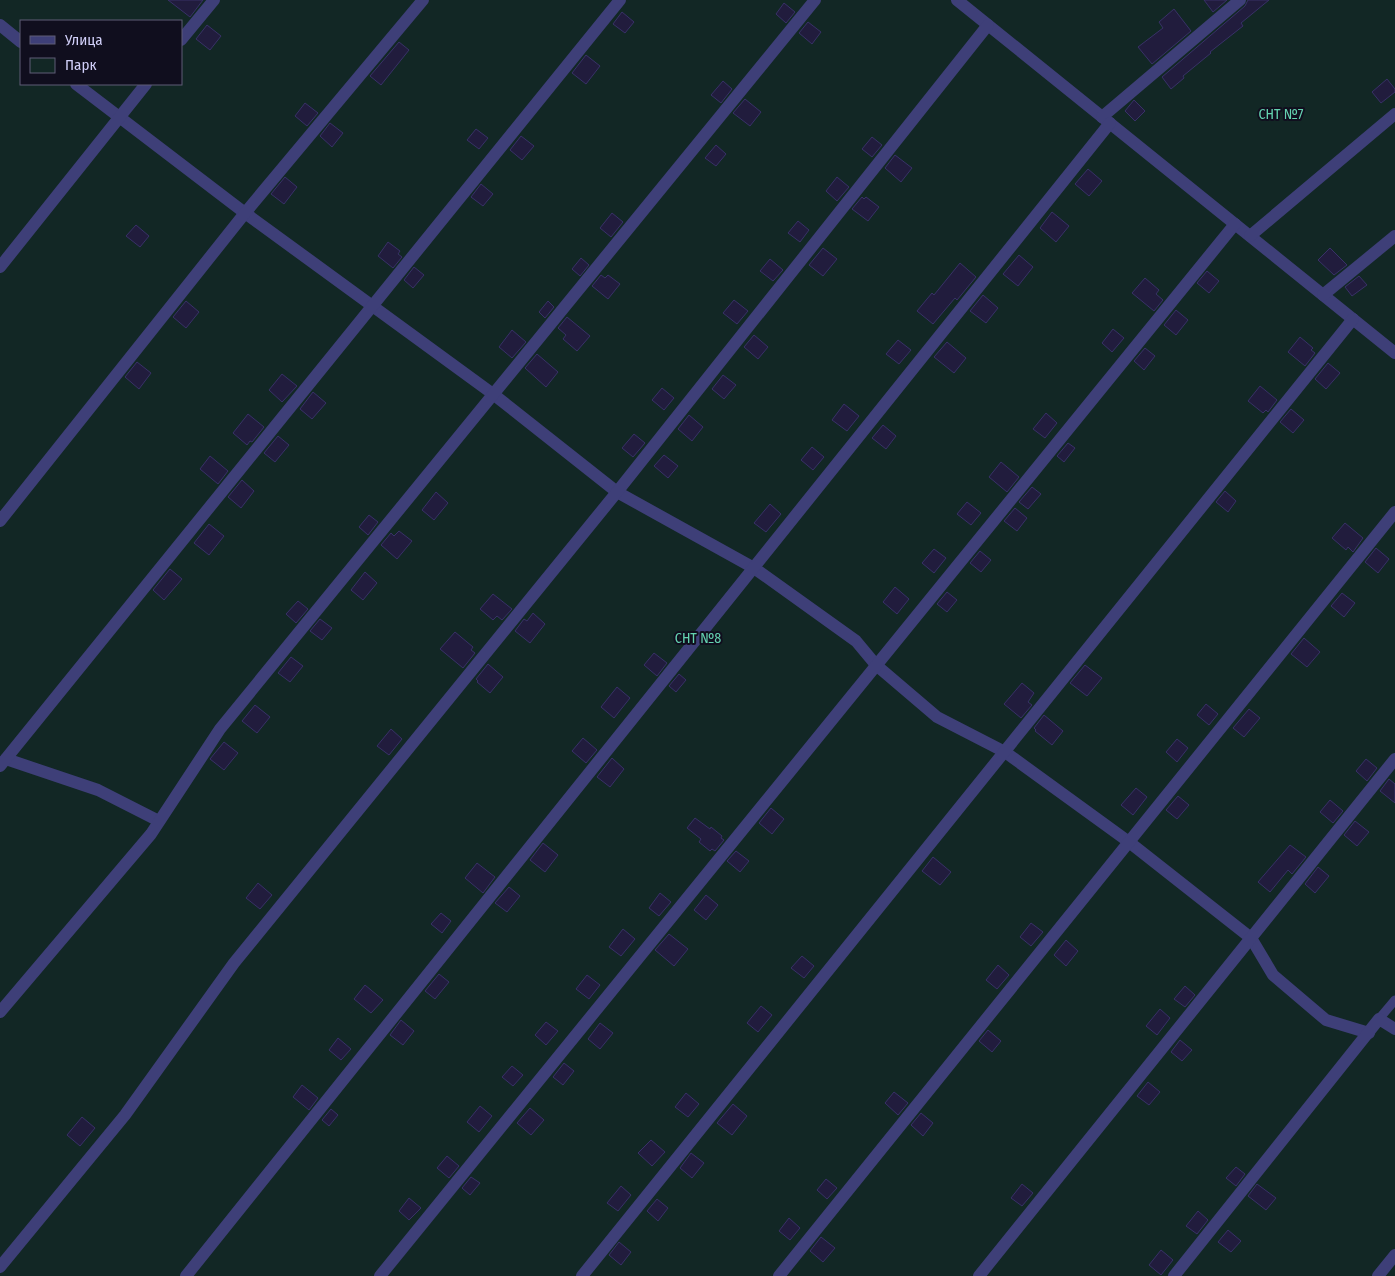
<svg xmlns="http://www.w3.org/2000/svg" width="1395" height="1276" font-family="'Fira Sans Condensed',sans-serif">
	<rect width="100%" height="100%" fill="#100e1e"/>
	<path fill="#122725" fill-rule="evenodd" d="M0,0h1395v1276h-1395zM21,21h160v63h-160z"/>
	<g fill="#211c3d" stroke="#383167">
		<polygon points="168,0 203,0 190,17"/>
		<polygon points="1204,0 1227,0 1213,12"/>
		<polygon points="1248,0 1269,0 1241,23 1243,26 1210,52 1211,53 1183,76 1184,78 1171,89 1162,77 1245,6"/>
		<polygon points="784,3 795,12 786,23 776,14"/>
		<polygon points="1174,9 1191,31 1152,64 1138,47 1163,28 1159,22"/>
		<polygon points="622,12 634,22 625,33 613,24"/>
		<polygon points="808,22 821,32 812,44 799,33"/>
		<polygon points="207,25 221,36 210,50 196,39"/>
		<polygon points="399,42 409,50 381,85 370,76"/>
		<polygon points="586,55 600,66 586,84 572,73"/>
		<polygon points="1387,79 1395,89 1395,92 1381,103 1372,92"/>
		<polygon points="723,81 732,89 721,103 711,95"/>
		<polygon points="745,99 761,112 750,126 733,113"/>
		<polygon points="1134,100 1145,111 1135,121 1125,111"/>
		<polygon points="305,103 318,113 307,126 295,116"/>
		<polygon points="330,123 343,133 332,147 320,136"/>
		<polygon points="476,129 488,138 479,149 467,140"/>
		<polygon points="521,136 534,146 522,160 510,150"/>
		<polygon points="872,137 882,145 872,157 862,149"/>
		<polygon points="716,145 726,154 716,166 705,158"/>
		<polygon points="895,155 912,168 901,182 885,168"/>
		<polygon points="1088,169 1102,181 1089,196 1075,184"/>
		<polygon points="285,177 297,187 284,204 271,194"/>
		<polygon points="837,177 849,187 837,201 826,191"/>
		<polygon points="481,184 493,194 483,206 471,197"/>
		<polygon points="862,197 864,199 866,197 879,207 868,221 852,209"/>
		<polygon points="1052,212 1069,226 1056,242 1040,228"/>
		<polygon points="612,213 623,222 611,237 600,228"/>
		<polygon points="798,221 809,230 800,242 788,233"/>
		<polygon points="136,225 149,236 140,247 126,236"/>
		<polygon points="388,242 400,251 398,254 402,257 393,268 378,256"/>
		<polygon points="823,248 837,259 823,276 809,265"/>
		<polygon points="1330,248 1347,265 1334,275 1318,260"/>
		<polygon points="1019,255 1033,267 1018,286 1003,274"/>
		<polygon points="581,258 589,265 580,276 572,269"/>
		<polygon points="770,259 783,270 773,281 760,271"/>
		<polygon points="960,263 976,277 957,300 955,298 933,324 917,311 932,293 934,295"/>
		<polygon points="414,267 424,275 413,288 404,280"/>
		<polygon points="1207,271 1219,281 1209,293 1197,283"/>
		<polygon points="601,275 605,278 608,275 620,284 608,299 592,286"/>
		<polygon points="1359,276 1367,285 1352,296 1345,287"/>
		<polygon points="1145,278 1159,290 1156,294 1163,300 1154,311 1132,293"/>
		<polygon points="983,295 998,308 986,323 970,311"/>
		<polygon points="734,300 748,311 737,324 723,313"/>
		<polygon points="186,301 199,312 186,328 173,317"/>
		<polygon points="548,301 554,307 545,318 539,312"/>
		<polygon points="1176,310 1188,320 1176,335 1164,325"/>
		<polygon points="567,317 590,336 577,351 563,339 566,335 558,328"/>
		<polygon points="1113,329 1124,338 1112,352 1102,343"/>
		<polygon points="512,330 526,342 512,358 499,347"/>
		<polygon points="754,335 768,347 758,359 744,347"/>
		<polygon points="1300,337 1313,348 1311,350 1315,353 1305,366 1288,352"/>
		<polygon points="898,340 911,350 899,364 886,354"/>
		<polygon points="947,342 966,358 954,373 934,357"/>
		<polygon points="1145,348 1155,356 1144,370 1134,361"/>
		<polygon points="537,354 558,372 546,387 525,368"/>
		<polygon points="137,362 151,373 139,389 125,377"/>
		<polygon points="1328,363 1340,373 1326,389 1315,379"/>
		<polygon points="282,374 297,386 282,402 269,390"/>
		<polygon points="723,375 736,385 724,399 712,389"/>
		<polygon points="1260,386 1277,400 1268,412 1266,410 1263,413 1248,401"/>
		<polygon points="662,388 674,398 664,410 652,400"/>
		<polygon points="313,392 326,403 312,419 300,409"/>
		<polygon points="844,404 859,416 847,431 832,420"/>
		<polygon points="1291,409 1304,420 1293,433 1280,422"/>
		<polygon points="1046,413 1057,423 1045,438 1033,429"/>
		<polygon points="248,414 264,427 252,442 250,441 247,445 233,433"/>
		<polygon points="689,415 703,427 692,441 678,429"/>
		<polygon points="883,425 896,436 886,449 872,438"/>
		<polygon points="634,434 645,443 633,457 622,448"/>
		<polygon points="278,436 289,445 275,462 264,453"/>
		<polygon points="1068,443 1075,448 1064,462 1057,456"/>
		<polygon points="812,447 824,457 813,470 801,460"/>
		<polygon points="664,455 678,466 668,478 654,466"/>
		<polygon points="210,456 228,471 218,484 200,469"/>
		<polygon points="1001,462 1019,477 1007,492 989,477"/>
		<polygon points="242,480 254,491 241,508 228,497"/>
		<polygon points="1032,487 1041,494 1028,509 1019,502"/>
		<polygon points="1225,491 1236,501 1228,512 1216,502"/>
		<polygon points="436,492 448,503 434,520 422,510"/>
		<polygon points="967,502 981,513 971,525 957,514"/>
		<polygon points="770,504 781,514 766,532 754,523"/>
		<polygon points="1015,508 1027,518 1017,531 1004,521"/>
		<polygon points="369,515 378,522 368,535 359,527"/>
		<polygon points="1345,523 1363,538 1353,552 1348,547 1346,550 1332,538"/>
		<polygon points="209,524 224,536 209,555 194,543"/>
		<polygon points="399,531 412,541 397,559 381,545 391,533 394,536"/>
		<polygon points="1376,548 1389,559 1378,573 1365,562"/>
		<polygon points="934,549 946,558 934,573 922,563"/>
		<polygon points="980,551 991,560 981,572 970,563"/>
		<polygon points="170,569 182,579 164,600 153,590"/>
		<polygon points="365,572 377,583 363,600 351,590"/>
		<polygon points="895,587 909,599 897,614 883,602"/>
		<polygon points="947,592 957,600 947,612 937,604"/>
		<polygon points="1342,593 1355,603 1344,617 1331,606"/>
		<polygon points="493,594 512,609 502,620 497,616 493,620 480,609"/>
		<polygon points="298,601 308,609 296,623 286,614"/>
		<polygon points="533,613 545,624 530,643 515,631 524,619 527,621"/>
		<polygon points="320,619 332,628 322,640 310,631"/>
		<polygon points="455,632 473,647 471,650 475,653 463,668 440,649"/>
		<polygon points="1304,638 1320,652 1307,667 1291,654"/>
		<polygon points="654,653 667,663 657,676 644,665"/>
		<polygon points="291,657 303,666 290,682 278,673"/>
		<polygon points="488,664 503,677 490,693 477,682 478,681 476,679"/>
		<polygon points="1085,665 1102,678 1087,696 1070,683"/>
		<polygon points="679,674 686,680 676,692 669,686"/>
		<polygon points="1022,683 1034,693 1028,702 1032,705 1021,718 1004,704"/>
		<polygon points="617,687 630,698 614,718 601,707"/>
		<polygon points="1206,704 1218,714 1209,725 1197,715"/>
		<polygon points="255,705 270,717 257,733 242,721"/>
		<polygon points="1249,709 1260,718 1244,737 1233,728"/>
		<polygon points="1044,715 1063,731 1052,745 1035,731 1036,730 1034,728"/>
		<polygon points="391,729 402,739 389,755 377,746"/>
		<polygon points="583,738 597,750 586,763 572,751"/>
		<polygon points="1177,739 1188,748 1177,762 1166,752"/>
		<polygon points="224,742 238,753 224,770 210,759"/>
		<polygon points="612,758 624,769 610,787 597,777"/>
		<polygon points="1366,759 1377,768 1367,781 1356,771"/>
		<polygon points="1389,779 1395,784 1395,803 1380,791"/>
		<polygon points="1136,788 1147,797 1133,815 1121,805"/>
		<polygon points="1178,796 1189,805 1177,819 1166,810"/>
		<polygon points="1330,800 1343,811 1333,823 1320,812"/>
		<polygon points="771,808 784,819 772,834 759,823"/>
		<polygon points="695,818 710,829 711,827 722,836 721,838 724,840 715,851 712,849 710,851 699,842 701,839 687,828"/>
		<polygon points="1355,821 1369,832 1357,846 1344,835"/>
		<polygon points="543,843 558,855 545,872 530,860"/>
		<polygon points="1290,845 1306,857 1292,874 1288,870 1270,892 1258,882"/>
		<polygon points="736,851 749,861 740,872 727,861"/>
		<polygon points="933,857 951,872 940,885 922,871"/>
		<polygon points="477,863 495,877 483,893 465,878"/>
		<polygon points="1318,867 1329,876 1315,893 1305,884"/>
		<polygon points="258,883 272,895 260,909 246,898"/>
		<polygon points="509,887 520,896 507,912 495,903"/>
		<polygon points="660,893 671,902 659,916 649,908"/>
		<polygon points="706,895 718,905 706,920 694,910"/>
		<polygon points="441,913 451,921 442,933 431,924"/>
		<polygon points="1031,923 1043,932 1031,946 1020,937"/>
		<polygon points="623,929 635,939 621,956 609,947"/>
		<polygon points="669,934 688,949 674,966 655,950"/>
		<polygon points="1066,940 1078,951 1066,966 1054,955"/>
		<polygon points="802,956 814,966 804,978 791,968"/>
		<polygon points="998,965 1009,975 997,989 986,980"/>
		<polygon points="439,974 449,982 435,999 425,991"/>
		<polygon points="587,975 600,985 589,999 576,989"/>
		<polygon points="365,985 383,1000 371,1013 354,999"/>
		<polygon points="1185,986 1195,995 1185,1007 1174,999"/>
		<polygon points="761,1006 772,1015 758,1032 747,1023"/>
		<polygon points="1160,1009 1170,1018 1157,1035 1146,1026"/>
		<polygon points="401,1020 414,1031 403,1045 390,1035"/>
		<polygon points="546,1022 558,1031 546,1045 535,1035"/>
		<polygon points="600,1023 613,1033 600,1049 588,1039"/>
		<polygon points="988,1030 1001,1041 992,1052 979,1041"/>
		<polygon points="338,1038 351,1049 341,1060 329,1050"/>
		<polygon points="1180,1040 1192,1050 1182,1061 1171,1052"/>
		<polygon points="564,1063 574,1071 563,1085 553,1077"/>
		<polygon points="512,1066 523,1075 513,1086 502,1077"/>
		<polygon points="1148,1082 1160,1092 1149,1105 1137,1096"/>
		<polygon points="302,1085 318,1098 309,1110 293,1097"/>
		<polygon points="894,1092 908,1103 898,1115 885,1103"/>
		<polygon points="686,1093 699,1104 688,1117 675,1107"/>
		<polygon points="733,1104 747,1116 732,1135 717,1123"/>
		<polygon points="480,1106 492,1116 479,1132 467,1122"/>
		<polygon points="530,1108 544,1120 531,1135 517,1123"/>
		<polygon points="331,1109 338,1115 329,1126 322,1120"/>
		<polygon points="921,1113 933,1123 923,1136 911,1125"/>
		<polygon points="82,1117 95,1128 80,1146 67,1135"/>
		<polygon points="651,1140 665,1152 652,1166 638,1153"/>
		<polygon points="691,1153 704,1163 692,1178 680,1168"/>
		<polygon points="447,1156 459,1166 449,1178 437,1168"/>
		<polygon points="1236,1167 1245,1174 1236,1186 1226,1178"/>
		<polygon points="471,1177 480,1183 470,1195 462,1188"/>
		<polygon points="826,1179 837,1188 827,1199 817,1190"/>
		<polygon points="1022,1184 1033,1193 1022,1206 1011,1198"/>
		<polygon points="1257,1184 1276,1198 1266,1210 1248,1196"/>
		<polygon points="621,1186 631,1195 618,1211 607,1203"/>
		<polygon points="409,1198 421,1208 409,1220 399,1211"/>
		<polygon points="657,1199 668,1208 658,1221 647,1211"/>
		<polygon points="1198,1211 1208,1220 1197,1234 1186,1226"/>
		<polygon points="789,1218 800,1228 790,1240 779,1231"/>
		<polygon points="1228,1230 1241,1241 1231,1252 1218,1242"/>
		<polygon points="821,1237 835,1248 823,1262 810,1251"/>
		<polygon points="619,1242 631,1252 621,1265 609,1255"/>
		<polygon points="1161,1250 1173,1260 1161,1275 1149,1265"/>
	</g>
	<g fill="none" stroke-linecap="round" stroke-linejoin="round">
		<polyline stroke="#3e3f78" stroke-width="9" points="1379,1019 1395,1000"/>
		<g stroke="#3e3f78" stroke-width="12">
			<polyline points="957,0 1395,353"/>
			<polyline points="0,25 21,42"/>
			<polyline points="181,40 214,0"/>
			<polyline points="76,84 245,213 493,394 617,492 754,568 856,641 876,665 937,717 1005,752 1129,842 1251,938 1273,975 1326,1020 1369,1033"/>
			<polyline points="1102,117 1240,0"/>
			<polyline points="1250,236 1395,114"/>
			<polyline points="0,267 146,84"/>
			<polyline points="1323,295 1395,236"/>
			<polyline points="0,521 245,213 423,0"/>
			<polyline points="6,759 98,790 159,821"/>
			<polyline points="0,766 620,0"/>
			<polyline points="0,1012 151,834 220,729 815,0"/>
			<polyline points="0,1267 125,1115 234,963 617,492 988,25"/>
			<polyline points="186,1276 1110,123"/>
			<polyline points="380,1276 1235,224"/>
			<polyline points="582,1276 1353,319"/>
			<polyline points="779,1276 1395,512"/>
			<polyline points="979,1276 1395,759"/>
			<polyline points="1174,1276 1379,1019 1395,1029"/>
			<polyline points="1378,1276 1395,1255"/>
		</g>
	</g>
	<g text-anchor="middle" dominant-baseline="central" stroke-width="4" stroke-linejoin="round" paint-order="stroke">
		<g font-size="14" fill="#64d2b0" stroke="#100e1e">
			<text x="1281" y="114">СНТ №7</text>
			<text x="698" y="638">СНТ №8</text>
		</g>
	</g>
	<rect x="20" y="20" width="162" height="65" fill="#100e1e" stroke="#5e5c76"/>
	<rect x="30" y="36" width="25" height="8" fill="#3e3f78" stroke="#5e5c76"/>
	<text x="65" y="45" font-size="15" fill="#d2d0fa">Улица</text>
	<rect x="30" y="58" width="25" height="15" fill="#122725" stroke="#5e5c76"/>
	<text x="65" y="70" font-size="15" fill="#d2d0fa">Парк</text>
</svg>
